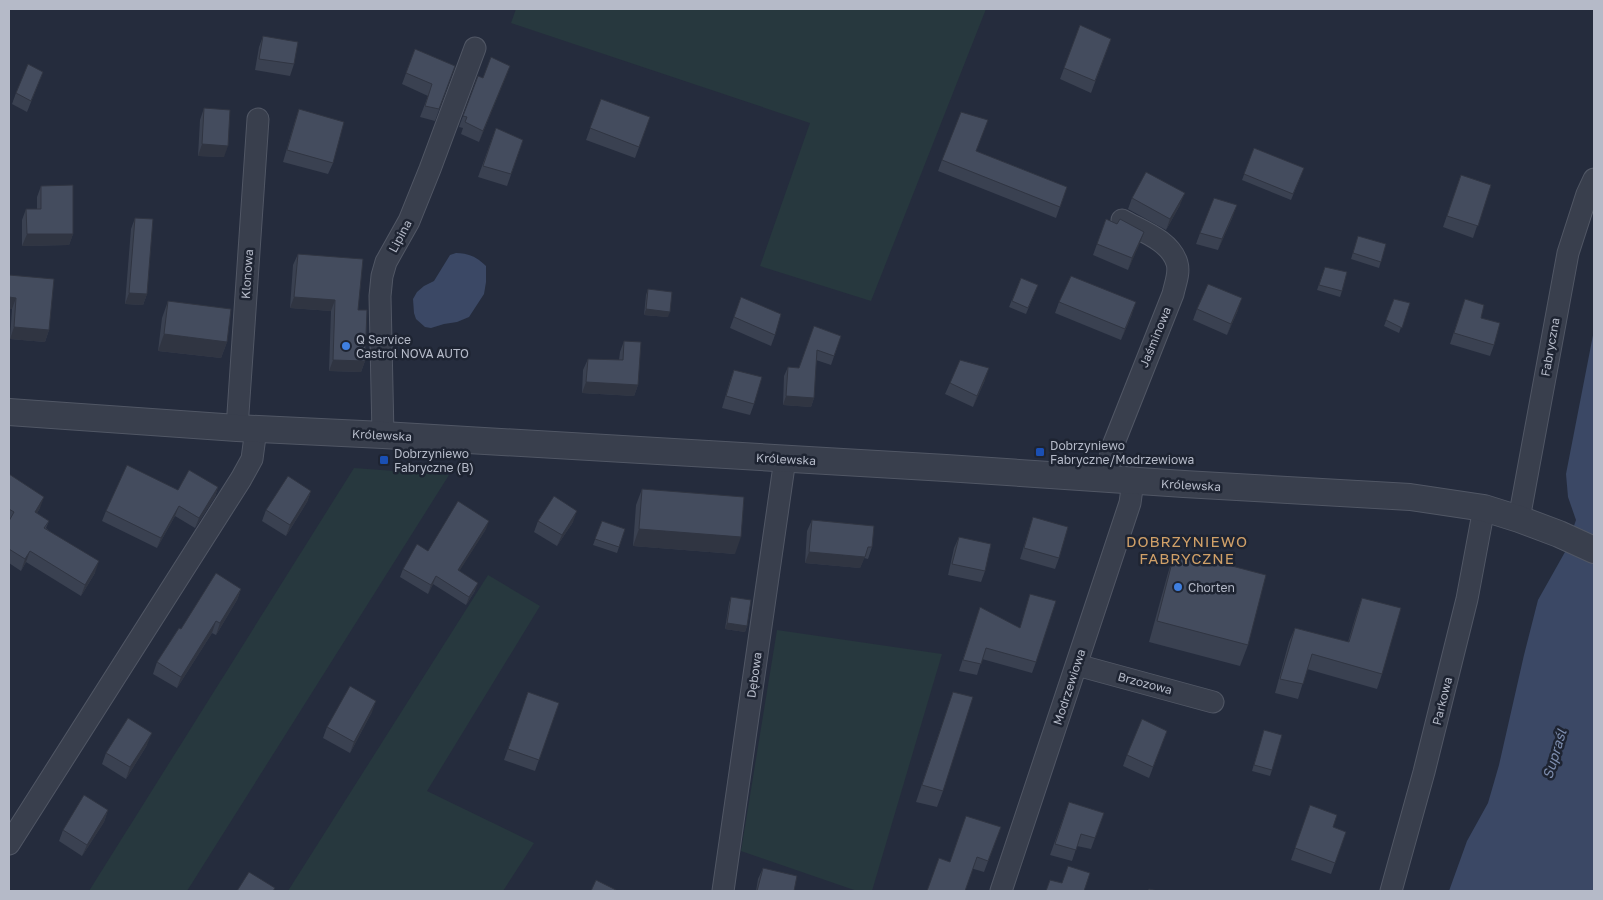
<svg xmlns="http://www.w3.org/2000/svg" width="1603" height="900" font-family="'Golos Text',sans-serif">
	<rect width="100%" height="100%" fill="#252c3d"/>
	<g fill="#27383e">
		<polygon points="516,9 986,9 871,301 760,266 810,123 511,23"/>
		<polygon points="354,468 449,475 187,891 89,891"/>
		<polygon points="488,575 540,606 427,791 534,843 503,891 288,891"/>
		<polygon points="777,630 942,654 872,891 857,891 741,851"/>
	</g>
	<g fill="#3b4865">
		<path d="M456,253c12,0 21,4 30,13v16l-2,12 -15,23 -12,5 -13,2 -13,4 -6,-1 -9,-8 -2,-6 -1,-14 4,-7 7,-6 10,-5 16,-26z"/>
		<polygon points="1594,330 1594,891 1449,891 1467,841 1488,803 1499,765 1524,655 1538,600 1565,552 1576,520 1568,497 1566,474"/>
	</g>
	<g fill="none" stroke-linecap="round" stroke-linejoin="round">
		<defs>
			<g id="minor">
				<polyline points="237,428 258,119"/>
				<polyline points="383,435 380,296 382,276 386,262 409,221 430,169 475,48"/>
				<path d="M1106,479l6,-31 61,-154c2,-10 7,-21 4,-31 -7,-23 -36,-32 -55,-43"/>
				<polyline points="1519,519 1568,253 1587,194 1594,179"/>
				<polyline points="1077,665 1213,702"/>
				<polyline points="9,844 241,479 252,459 256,429"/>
				<polyline points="723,891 785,459"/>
				<polyline points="1001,891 1130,503 1133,481"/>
				<polyline points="1391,891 1424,772 1467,599 1484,508"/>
			</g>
			<polyline id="tertiary" points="9,412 237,428 383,435 946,468 1184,484 1410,497 1484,508 1519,519 1559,534 1594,550"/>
		</defs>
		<use href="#minor" stroke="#515765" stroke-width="23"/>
		<use href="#tertiary" stroke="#515765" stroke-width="28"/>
		<use href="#minor" stroke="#393f4d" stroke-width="21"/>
		<use href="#tertiary" stroke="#393f4d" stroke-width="26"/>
	</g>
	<g fill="#3a4151">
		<polygon points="1080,25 1111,39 1091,93 1060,79"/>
		<polygon points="263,36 294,64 290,76 255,70 259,47"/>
		<polygon points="415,49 455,66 435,121 420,117 428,96 402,84"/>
		<polygon points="510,66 479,142 461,134 463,128 459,127 478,76 483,78"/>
		<polygon points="43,72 27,112 12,104 16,93"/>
		<polygon points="601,99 650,117 635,158 586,140"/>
		<polygon points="204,108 224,157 198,156 200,120"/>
		<polygon points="299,109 333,163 328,174 283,162 295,121"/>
		<polygon points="496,128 523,140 507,186 478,177"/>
		<polygon points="1254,148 1304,168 1291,200 1242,180"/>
		<polygon points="976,151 1067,187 1056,218 938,171 942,160"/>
		<polygon points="1461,175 1491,185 1473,238 1443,227"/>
		<polygon points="41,186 73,234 69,245 22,246 22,220 26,209 37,209 37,197"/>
		<polygon points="1132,198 1180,205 1166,230 1128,209"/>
		<polygon points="1233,216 1218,250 1196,244 1200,233"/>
		<polygon points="135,218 147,294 143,305 125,304 131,229"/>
		<polygon points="1106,219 1117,224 1144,232 1128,270 1093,255"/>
		<polygon points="1358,236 1386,244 1379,268 1351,259"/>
		<polygon points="298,254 358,310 365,361 361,372 329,371 331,311 290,308 293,265"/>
		<polygon points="1325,267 1342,291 1340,297 1317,290"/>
		<polygon points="9,275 49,330 45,342 10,339 12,309 9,309"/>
		<polygon points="1021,278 1038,285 1026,314 1009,307"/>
		<polygon points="648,289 668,317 644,315 646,295"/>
		<polygon points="741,297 775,335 771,346 730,328"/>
		<polygon points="1394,299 1410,303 1399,333 1384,326"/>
		<polygon points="1465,299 1481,318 1494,345 1490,356 1450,344"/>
		<polygon points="168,301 227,342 221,358 158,351 162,318"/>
		<polygon points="1059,302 1132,314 1121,340 1055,313"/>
		<polygon points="1197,309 1238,310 1227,335 1193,320"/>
		<polygon points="814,326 841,336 831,365 816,360 814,398 811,407 783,405 784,376 788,367 799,368"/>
		<polygon points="624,341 638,385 634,396 582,393 583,370 588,359 619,360 620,352"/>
		<polygon points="734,370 754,404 750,415 722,408 730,381"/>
		<polygon points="985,380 973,407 945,394 950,383"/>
		<polygon points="9,474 40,508 37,513 49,521 46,528 95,573 81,596 26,562 21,571 9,563"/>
		<polygon points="218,487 215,497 195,528 175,516 157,548 102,521 106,511 178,490"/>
		<polygon points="642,489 735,554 633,546 636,505"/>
		<polygon points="311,491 307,502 286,536 262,521 266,510"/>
		<polygon points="1033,517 1059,558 1055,569 1020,559"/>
		<polygon points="812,520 872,547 868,559 864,558 860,568 805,563 807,531"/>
		<polygon points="538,521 573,522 557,546 534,532"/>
		<polygon points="602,521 625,529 617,553 593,545"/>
		<polygon points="486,529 459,571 475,591 466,605 433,584 428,594 400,577 403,569"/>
		<polygon points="959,537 985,571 981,582 948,575 954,548"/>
		<polygon points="1175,551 1248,645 1240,666 1149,642 1168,573"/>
		<polygon points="241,589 237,600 216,635 212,633 177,688 153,674 157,662 181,629"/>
		<polygon points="1030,594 1036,662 1032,673 982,659 977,675 959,671 980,607 1020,628"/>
		<polygon points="731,597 747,626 745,632 725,629 729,603"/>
		<polygon points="1362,598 1382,674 1377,689 1307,669 1298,699 1275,693 1289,642 1295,628 1348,642 1357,612"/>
		<polygon points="528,692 559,703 535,771 504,760"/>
		<polygon points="953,692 943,791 937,807 916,802"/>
		<polygon points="372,712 350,753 323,738 327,727"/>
		<polygon points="1264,730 1272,770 1270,776 1252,771"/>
		<polygon points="1167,731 1149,778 1123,766 1127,755"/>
		<polygon points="147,745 126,779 102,764 106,753"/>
		<polygon points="1069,802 1104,813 1091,849 1077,846 1072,861 1050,855"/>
		<polygon points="1310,805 1333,827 1346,832 1331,874 1291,860"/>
		<polygon points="108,810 104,822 82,856 59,841 63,830"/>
		<polygon points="1001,827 984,872 950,862"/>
		<polygon points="763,868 794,891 756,891 758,879"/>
	</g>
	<g fill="#303542">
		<polygon points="510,66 506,77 479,142 483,131"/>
		<polygon points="202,144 228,146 224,157 198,156"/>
		<polygon points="1185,193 1180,205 1166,230 1170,219"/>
		<polygon points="1237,205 1233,216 1218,250 1222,239"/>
		<polygon points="1144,232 1140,243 1128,270 1132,258"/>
		<polygon points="27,234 73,234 69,245 22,246"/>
		<polygon points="129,293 147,294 143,305 125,304"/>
		<polygon points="9,297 16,298 12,309 9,309"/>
		<polygon points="294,297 335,300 331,311 290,308"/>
		<polygon points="1242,298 1238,310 1227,335 1231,324"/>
		<polygon points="1136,302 1132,314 1121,340 1125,329"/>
		<polygon points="646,309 670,312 668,317 644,315"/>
		<polygon points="14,327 49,330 45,342 10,339"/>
		<polygon points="164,334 227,342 221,358 158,351"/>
		<polygon points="333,360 365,361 361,372 329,371"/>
		<polygon points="989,368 985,380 973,407 977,396"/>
		<polygon points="586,382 638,385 634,396 582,393"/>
		<polygon points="786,396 814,398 811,407 783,405"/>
		<polygon points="218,487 215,497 195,528 199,518"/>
		<polygon points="311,491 307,502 286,536 290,525"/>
		<polygon points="44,497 40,508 31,523 35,512"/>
		<polygon points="179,506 175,516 157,548 161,538"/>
		<polygon points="577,511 573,522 557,546 562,535"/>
		<polygon points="489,521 486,529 455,578 458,570"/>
		<polygon points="639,529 741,537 735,554 633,546"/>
		<polygon points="30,551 26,562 21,571 25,559"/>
		<polygon points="809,552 865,557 860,568 805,563"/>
		<polygon points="99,561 95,573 81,596 85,585"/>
		<polygon points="436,576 433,584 428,594 431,585"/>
		<polygon points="478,583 475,591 466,605 469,597"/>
		<polygon points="241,589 237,600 216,635 220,623"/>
		<polygon points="216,621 212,633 177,688 181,677"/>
		<polygon points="727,623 747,626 745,632 725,629"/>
		<polygon points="376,701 372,712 350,753 354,742"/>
		<polygon points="152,733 147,745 126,779 130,767"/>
		<polygon points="108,810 104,822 82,856 87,845"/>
	</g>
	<g fill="#444c5e" stroke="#303542">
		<polygon points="1080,25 1111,39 1095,81 1064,68"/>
		<polygon points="263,36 298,42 294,64 259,59"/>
		<polygon points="415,49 455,66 439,109 425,106 432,84 406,73"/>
		<polygon points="491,57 510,66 483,131 465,122 467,117 463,116 478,76 483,78"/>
		<polygon points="28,64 43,72 31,101 16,93"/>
		<polygon points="601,99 650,117 639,147 590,128"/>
		<polygon points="204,108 230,110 228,146 202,144"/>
		<polygon points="299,109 344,122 333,163 287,150"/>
		<polygon points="961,112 988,120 976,151 1067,187 1060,207 942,160"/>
		<polygon points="496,128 523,140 511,174 483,166"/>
		<polygon points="1254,148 1304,168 1293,194 1244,174"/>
		<polygon points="1146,172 1185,193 1170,219 1132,198"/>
		<polygon points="1461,175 1491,185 1478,226 1447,216"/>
		<polygon points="73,185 73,234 27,234 26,209 41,209 41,186"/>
		<polygon points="1214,198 1237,205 1222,239 1200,233"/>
		<polygon points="135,218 153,219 147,294 129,293"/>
		<polygon points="1106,219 1117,224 1120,219 1144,232 1132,258 1097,244"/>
		<polygon points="1358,236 1386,244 1381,262 1353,253"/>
		<polygon points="298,254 363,259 358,310 367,310 365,361 333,360 335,300 294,297"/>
		<polygon points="1325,267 1347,272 1342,291 1319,285"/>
		<polygon points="9,275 54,279 49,330 14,327 16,298 9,297"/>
		<polygon points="1071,276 1136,302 1125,329 1059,302"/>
		<polygon points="1021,278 1038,285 1028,308 1012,301"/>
		<polygon points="1208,284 1242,298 1231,324 1197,309"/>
		<polygon points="648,289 672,292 670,312 646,309"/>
		<polygon points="741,297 781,314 775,335 734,317"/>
		<polygon points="1394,299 1410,303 1402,328 1386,320"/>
		<polygon points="1465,299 1484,305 1481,318 1500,323 1494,345 1454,333"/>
		<polygon points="168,301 231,309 227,342 164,334"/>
		<polygon points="814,326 841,336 834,356 817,350 814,398 786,396 788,367 799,368"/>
		<polygon points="624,341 641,342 638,385 586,382 588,359 623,360"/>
		<polygon points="960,360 989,368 977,396 950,383"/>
		<polygon points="734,370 762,377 754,404 726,396"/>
		<polygon points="127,465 178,490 189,470 218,487 199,518 179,506 161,538 106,511"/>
		<polygon points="9,474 44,497 35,512 49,521 44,528 99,561 85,585 30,551 25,559 9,549 9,521 14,512 9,509"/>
		<polygon points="288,476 311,491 290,525 266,510"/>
		<polygon points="642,489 744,497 741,537 639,529"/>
		<polygon points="554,496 577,511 562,535 538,521"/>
		<polygon points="458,501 489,521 458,570 478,583 469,597 436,576 431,585 403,569 417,544 428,551"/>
		<polygon points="1033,517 1068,527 1059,558 1024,548"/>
		<polygon points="812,520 874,526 872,547 868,547 865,557 809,552"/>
		<polygon points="602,521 625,529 619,547 595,539"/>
		<polygon points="959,537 991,544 985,571 952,564"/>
		<polygon points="1175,551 1266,575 1248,645 1157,621"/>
		<polygon points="216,573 241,589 220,623 216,621 181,677 157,662 179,628 181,629"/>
		<polygon points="1030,594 1056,601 1036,662 986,648 981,664 963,660 980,607 1020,628"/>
		<polygon points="731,597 751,600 747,626 727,623"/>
		<polygon points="1362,598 1401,608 1382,674 1312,654 1303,684 1280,679 1295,628 1349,642"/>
		<polygon points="350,686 376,701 354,742 327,727"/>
		<polygon points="528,692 559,703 539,760 508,749"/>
		<polygon points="953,692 973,697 943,791 922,785"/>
		<polygon points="128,718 152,733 130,767 106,753"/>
		<polygon points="1142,719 1167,731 1153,767 1127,755"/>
		<polygon points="1264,730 1282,735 1272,770 1254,765"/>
		<polygon points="84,795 108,810 87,845 63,830"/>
		<polygon points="1069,802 1104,813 1095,838 1081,834 1076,850 1055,844"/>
		<polygon points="1310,805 1337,815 1333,827 1346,832 1335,863 1295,848"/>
		<polygon points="966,816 1001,827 988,861 977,857 965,891 927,891 939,858 950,862"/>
		<polygon points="1068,866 1090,873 1084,891 1046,891 1050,880 1062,883"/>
		<polygon points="763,868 797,876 794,891 757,891"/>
		<polygon points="249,872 275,888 273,891 237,891"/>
		<polygon points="596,880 618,891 591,891"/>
		<polygon points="1149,889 1158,891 1148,891"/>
	</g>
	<g fill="#3f7fe0" stroke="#1e2432" stroke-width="2">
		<circle cx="346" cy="346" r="5"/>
		<circle cx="1178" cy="587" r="5"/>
	</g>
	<g fill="#1a4fb4" stroke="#1e2432" stroke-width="2">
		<rect x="1035" y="447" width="10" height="10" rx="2.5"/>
		<rect x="379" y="455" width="10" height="10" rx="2.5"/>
	</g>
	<g text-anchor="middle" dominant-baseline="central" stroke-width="5" stroke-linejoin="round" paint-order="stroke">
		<g font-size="12" fill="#b5bac8" stroke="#1e2432">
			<text transform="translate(400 236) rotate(-62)">Lipina</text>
			<text transform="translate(247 274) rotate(-86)">Klonowa</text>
			<text transform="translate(1155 337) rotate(-68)">Jaśminowa</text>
			<text transform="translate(1550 347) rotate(-80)">Fabryczna</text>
			<text transform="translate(382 435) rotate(3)">Królewska</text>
			<text transform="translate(786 459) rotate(3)">Królewska</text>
			<text transform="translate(1191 485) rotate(3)">Królewska</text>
			<text transform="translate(754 675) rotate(-82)">Dębowa</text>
			<text transform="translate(1145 683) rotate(15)">Brzozowa</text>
			<text transform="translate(1069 687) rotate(-72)">Modrzewiowa</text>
			<text transform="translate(1442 701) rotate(-76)">Parkowa</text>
		</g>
		<g font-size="12" fill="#b5bac8" stroke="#1e2432" text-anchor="start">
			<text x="356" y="339">Q Service<tspan x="356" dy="14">Castrol NOVA AUTO</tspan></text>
			<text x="1050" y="445">Dobrzyniewo<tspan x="1050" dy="14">Fabryczne/Modrzewiowa</tspan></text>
			<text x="394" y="453">Dobrzyniewo<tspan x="394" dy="14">Fabryczne (B)</tspan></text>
			<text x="1188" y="587">Chorten</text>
		</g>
		<g font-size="14" font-style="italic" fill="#7d8dae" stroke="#1e2432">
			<text transform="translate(1554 754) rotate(-73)">Supraśl</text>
		</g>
		<g font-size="15" letter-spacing="1" fill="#d0a068" stroke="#1e2432">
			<text x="1187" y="541">DOBRZYNIEWO<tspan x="1187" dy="17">FABRYCZNE</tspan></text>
		</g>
	</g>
	<rect width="1603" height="900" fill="none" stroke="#b5bac8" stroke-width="20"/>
</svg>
